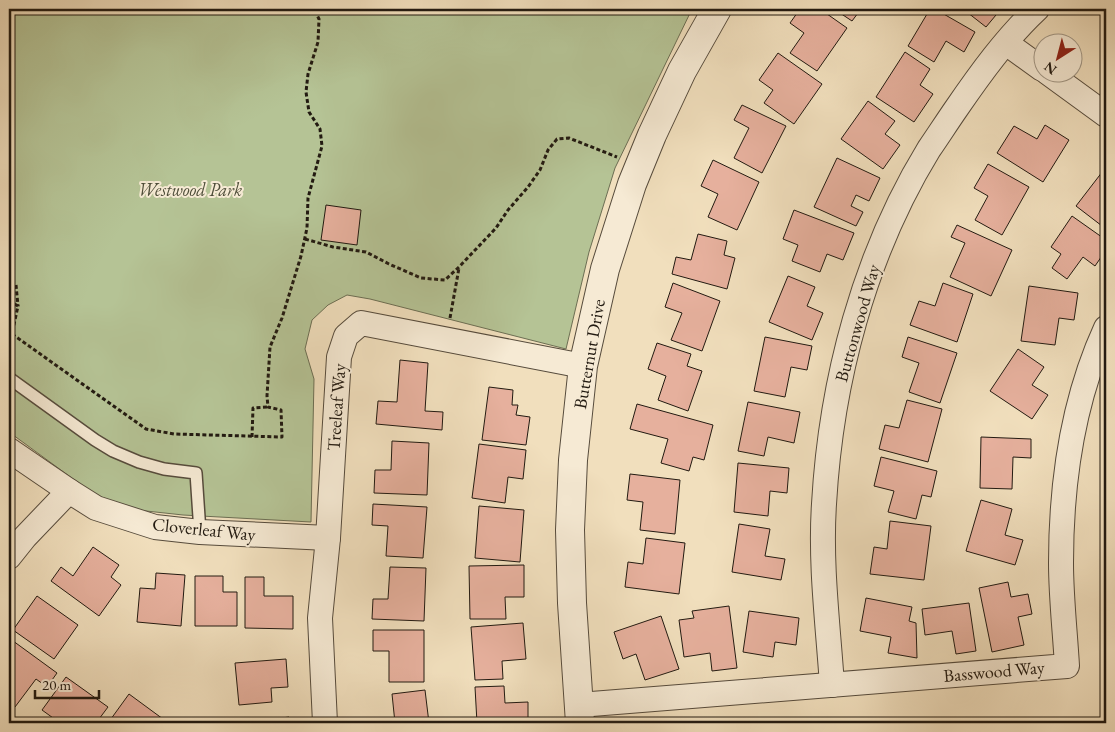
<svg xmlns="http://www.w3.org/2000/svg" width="1115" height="732" font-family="'EB Garamond',serif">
	<rect width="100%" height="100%" fill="#f1dfbd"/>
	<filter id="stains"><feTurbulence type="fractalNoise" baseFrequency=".004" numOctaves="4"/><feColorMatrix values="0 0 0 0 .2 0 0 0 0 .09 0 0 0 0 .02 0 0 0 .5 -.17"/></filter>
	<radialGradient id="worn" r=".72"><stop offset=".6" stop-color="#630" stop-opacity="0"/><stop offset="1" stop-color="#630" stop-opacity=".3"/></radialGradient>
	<polygon fill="#b5c395" stroke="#6c6e53" points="9,9 692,9 615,168 589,252 566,349 370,299 347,295 328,305 312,320 305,349 314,379 311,522 183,515 128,509 99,498 9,432"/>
	<g fill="#e6b09d" stroke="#221a11">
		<polygon points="800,9 820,9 847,28 817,71 790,53 804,33 790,23"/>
		<polygon points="834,9 861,9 852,21"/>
		<polygon points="930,9 935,9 975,32 964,52 946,41 934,62 908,46"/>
		<polygon points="963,9 1001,9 986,27"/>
		<polygon points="1106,10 1106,66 1104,66 1102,11"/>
		<polygon points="905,52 930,69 920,85 933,94 914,122 876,97"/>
		<polygon points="778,53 822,84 794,124 764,103 773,90 759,80"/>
		<polygon points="868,101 895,121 885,134 900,145 883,169 841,139"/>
		<polygon points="742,105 786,126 762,173 734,158 749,128 734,120"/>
		<polygon points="1045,125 1069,140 1043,182 997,153 1014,126 1037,139"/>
		<polygon points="837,158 880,178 869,201 856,195 851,206 863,212 856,226 814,207"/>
		<polygon points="713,160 759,182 737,230 708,217 718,194 701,186"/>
		<polygon points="988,164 1029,187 1002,235 975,220 988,196 974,188"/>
		<polygon points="1106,167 1106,229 1076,206"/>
		<polygon points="326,205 361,210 357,245 321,240"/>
		<polygon points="794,210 854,233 843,260 827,254 820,272 792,261 798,245 783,239"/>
		<polygon points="1072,216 1106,240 1106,250 1095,266 1083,257 1067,279 1052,268 1061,254 1051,247"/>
		<polygon points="957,225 1012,250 991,296 950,277 965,243 951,237"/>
		<polygon points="698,234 727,241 724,255 735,258 727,289 672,274 676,257 691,260"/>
		<polygon points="788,276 815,287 807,306 823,313 812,340 769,322"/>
		<polygon points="673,283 720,301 702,351 671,340 682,313 665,307"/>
		<polygon points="943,283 973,294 957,342 910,325 919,301 935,306"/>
		<polygon points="1029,286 1078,293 1074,320 1059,318 1055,345 1021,341"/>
		<polygon points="765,337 812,346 807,370 791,367 785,397 754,391"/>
		<polygon points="908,337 957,353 940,403 909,392 919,363 902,357"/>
		<polygon points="657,343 691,354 687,366 702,371 688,411 658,400 666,376 648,369"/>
		<polygon points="1018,349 1044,367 1032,385 1048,395 1032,419 990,391"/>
		<polygon points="400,360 428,363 425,411 443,412 442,430 376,424 378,401 397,402"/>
		<polygon points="489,387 513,390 512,405 518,405 516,415 530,417 526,445 482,440"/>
		<polygon points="907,400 942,409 928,462 879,449 885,425 899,428"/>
		<polygon points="748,402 800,412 794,443 768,437 764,456 738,451"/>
		<polygon points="637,404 713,425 704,460 693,457 689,471 661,463 668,439 630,429"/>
		<polygon points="981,437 1031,439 1031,458 1013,457 1012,489 980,488"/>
		<polygon points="392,441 429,443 427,495 374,493 375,470 391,470"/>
		<polygon points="479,444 526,450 523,479 508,477 505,503 472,498"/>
		<polygon points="881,457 937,471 931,497 922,495 916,519 888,512 894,491 874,486"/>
		<polygon points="738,463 789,468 787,493 770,491 768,516 734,512"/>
		<polygon points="630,474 680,480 675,534 640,530 643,502 627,500"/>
		<polygon points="981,500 1012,509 1005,535 1023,540 1015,565 966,551"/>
		<polygon points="373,504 427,507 423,558 386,556 388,526 372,525"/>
		<polygon points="479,506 524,510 520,562 475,558"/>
		<polygon points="890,521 931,526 924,580 870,574 874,547 887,549"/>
		<polygon points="739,524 770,529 765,556 785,559 781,580 732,572"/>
		<polygon points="646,538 685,543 679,594 625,587 628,562 643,564"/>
		<polygon points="93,547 119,565 111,577 121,585 99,616 51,581 61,567 73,576"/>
		<polygon points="524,565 524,597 505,597 506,619 470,619 469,566"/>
		<polygon points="390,567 426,568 424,621 372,619 373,599 388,599"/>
		<polygon points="156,573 185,575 181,626 137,622 140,588 155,589"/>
		<polygon points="195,576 223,576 223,592 237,592 237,626 195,626"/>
		<polygon points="245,577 264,577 264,596 293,596 293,629 245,628"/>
		<polygon points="1008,582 1011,597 1028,594 1032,614 1018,617 1024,645 992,652 979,588"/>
		<polygon points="37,596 78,625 54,659 13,630"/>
		<polygon points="866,598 912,607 909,621 916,623 917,658 888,653 891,637 860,631"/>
		<polygon points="969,603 976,651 956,654 952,631 925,635 922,609"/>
		<polygon points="729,606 737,668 712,671 710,653 684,657 679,620 694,618 692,611"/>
		<polygon points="749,611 799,618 796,645 775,642 773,657 743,652"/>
		<polygon points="661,616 679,669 645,680 636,654 623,659 614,632"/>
		<polygon points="523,623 526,659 502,661 503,679 475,680 471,627"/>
		<polygon points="373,630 424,630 424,682 389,682 389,651 373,651"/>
		<polygon points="9,638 57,673 47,687 36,679 15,707 9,702"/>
		<polygon points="286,659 288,687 271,688 272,702 239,705 235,663"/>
		<polygon points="66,677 108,707 96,723 60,723 42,710"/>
		<polygon points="504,686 505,703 528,702 528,723 477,723 475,687"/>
		<polygon points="425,690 429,723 395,723 392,694"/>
		<polygon points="129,694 163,719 160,723 108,723"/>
		<polygon points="289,717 290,723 252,723 252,722"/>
	</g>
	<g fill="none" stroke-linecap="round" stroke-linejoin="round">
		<defs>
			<polyline id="service" points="9,378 95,440 113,451 139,462 164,469 196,473 200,532"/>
			<g id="minor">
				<polyline points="1006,43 1042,69"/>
				<polyline points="1047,72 1106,115"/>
				<polyline points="9,450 69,491 96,508 155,527 200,532 328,538"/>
				<polyline points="9,557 25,537 69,491"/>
				<path d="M832,685c-4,-60 -12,-121 -8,-181 7,-123 40,-249 105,-355 9,-13 18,-27 27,-40 24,-35 50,-71 81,-100"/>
				<path d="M579,705l488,-39c-2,-35 -6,-69 -6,-103 0,-81 11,-161 45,-235"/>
				<polyline points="325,723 320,618 328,538 339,357 346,336 361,323 583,366"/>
			</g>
			<polyline id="tertiary" points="580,723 572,603 570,530 573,460 583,366 605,269 632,184 652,135 682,71 717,9"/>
		</defs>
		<use href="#service" stroke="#564b3c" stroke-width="14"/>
		<use href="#minor" stroke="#564b3c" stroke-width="26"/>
		<use href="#tertiary" stroke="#564b3c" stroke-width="30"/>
		<g stroke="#221a11" stroke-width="3" stroke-dasharray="4 2.5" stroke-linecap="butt">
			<polyline points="305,239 333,247 366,252 389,264 421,278 445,280 459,267 496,228 508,210 528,187 540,170 548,150 557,139 569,138 617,157"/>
			<polyline points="16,285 18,306"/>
			<polyline points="9,301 18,306 12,334 146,429 174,434 282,437 281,410 268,407 267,396 270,347 282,318 301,256 307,228 308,198 322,146 320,129 309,112 306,92 308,74 318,42 319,19 314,9"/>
			<polyline points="450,318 459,268"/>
			<polyline points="252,437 253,408 268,407"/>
		</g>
		<use href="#service" stroke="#f6ead4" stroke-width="11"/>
		<use href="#minor" stroke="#f6ead4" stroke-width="24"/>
		<use href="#tertiary" stroke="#f6ead4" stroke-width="28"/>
	</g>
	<g text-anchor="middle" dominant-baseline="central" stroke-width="4" stroke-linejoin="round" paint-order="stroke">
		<g font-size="18" font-style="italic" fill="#4e4d39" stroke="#f6ead4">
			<text x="190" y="189">Westwood Park</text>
		</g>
		<g font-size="18" fill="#221a11" stroke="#f6ead4">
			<text transform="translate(857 323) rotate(-74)">Buttonwood Way</text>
			<text transform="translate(589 354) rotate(-80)">Butternut Drive</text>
			<text transform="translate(336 407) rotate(-86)">Treeleaf Way</text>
			<text transform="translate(204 529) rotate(6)">Cloverleaf Way</text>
			<text transform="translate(994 671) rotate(-5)">Basswood Way</text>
		</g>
	</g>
	<rect width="1115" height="732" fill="none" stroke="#f1dfbd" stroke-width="30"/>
	<rect x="10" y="10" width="1095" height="712" fill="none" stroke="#221a11" stroke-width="2.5"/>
	<rect x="15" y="15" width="1085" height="702" fill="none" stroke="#221a11"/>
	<g transform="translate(1058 58) rotate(216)"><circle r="24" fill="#f6ead4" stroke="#a19786"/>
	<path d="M0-4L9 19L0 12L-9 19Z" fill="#8f2418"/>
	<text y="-8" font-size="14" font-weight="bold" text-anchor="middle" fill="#221a11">N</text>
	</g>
	<path d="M35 690v8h64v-8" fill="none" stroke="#221a11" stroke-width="2.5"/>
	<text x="42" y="690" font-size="15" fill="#221a11" stroke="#f6ead4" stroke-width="4" paint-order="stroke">20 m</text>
	<rect width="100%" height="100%" filter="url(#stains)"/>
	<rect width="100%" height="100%" fill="url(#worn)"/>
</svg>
